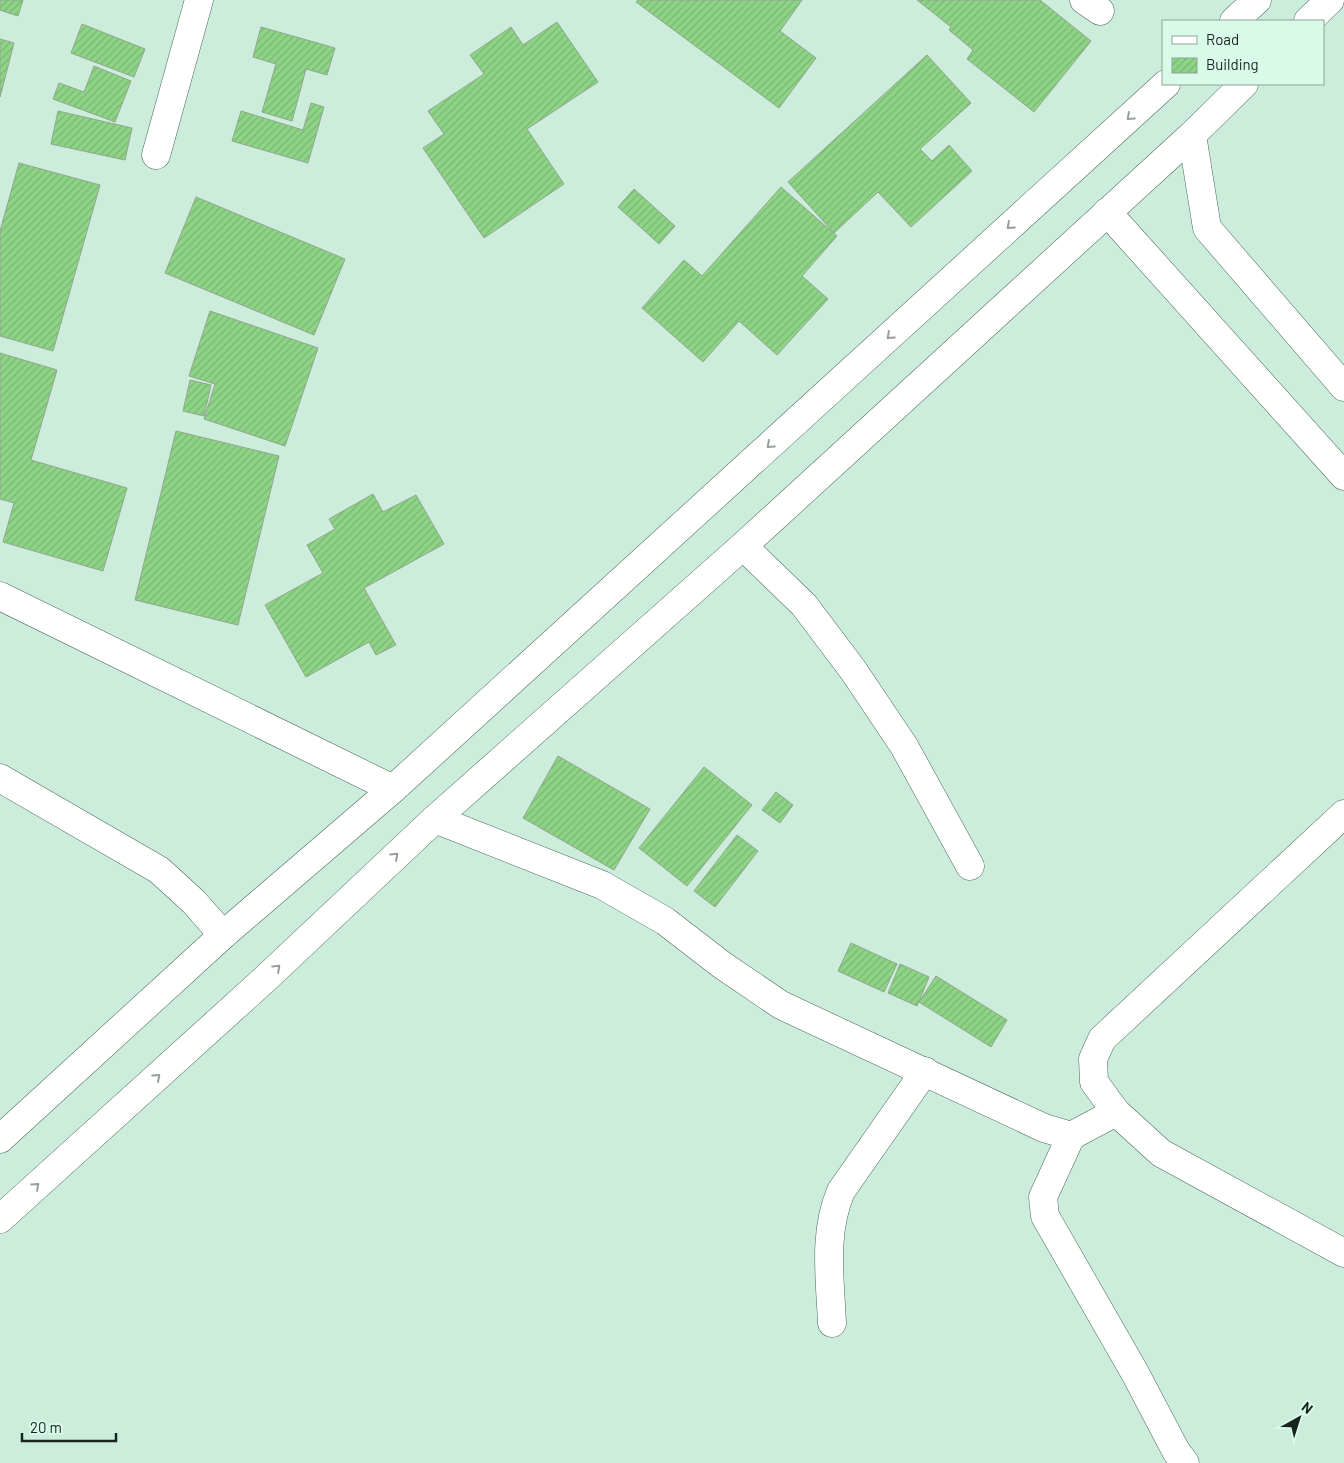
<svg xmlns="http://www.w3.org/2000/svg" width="1344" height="1463" font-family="Barlow,sans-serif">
	<defs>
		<pattern id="building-hatch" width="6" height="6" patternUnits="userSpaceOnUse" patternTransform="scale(1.25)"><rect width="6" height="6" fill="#8ed486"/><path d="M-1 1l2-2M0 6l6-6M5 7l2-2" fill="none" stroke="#7ab673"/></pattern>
	</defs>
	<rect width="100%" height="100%" fill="#cceddc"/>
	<g fill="url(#building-hatch)" stroke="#91a68f">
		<polygon points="0,0 23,0 18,16 0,10"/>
		<polygon points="638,0 802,0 780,31 816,58 779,108 636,2"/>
		<polygon points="917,0 1040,0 1091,41 1034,112 967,59 973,50 949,30 951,27"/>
		<polygon points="557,22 598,82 527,129 564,184 484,238 423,148 444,134 428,111 484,74 470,55 511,27 523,45"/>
		<polygon points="82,24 145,49 134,77 71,53"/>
		<polygon points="261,27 335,48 327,75 306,69 292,121 262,112 276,64 253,57"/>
		<polygon points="0,39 14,43 0,97"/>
		<polygon points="927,55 971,103 920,149 932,161 949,145 972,171 911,227 878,192 834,233 788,182"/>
		<polygon points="94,66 131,81 115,122 53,99 59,83 84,92"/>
		<polygon points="311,103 324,107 308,163 232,141 241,111 303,130"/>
		<polygon points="58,111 132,128 125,160 51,144"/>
		<polygon points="19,163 100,185 53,351 0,336 0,231"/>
		<polygon points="781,187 837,236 802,276 828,299 777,355 739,321 703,362 642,308 684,260 702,276"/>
		<polygon points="634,189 675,226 659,244 618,207"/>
		<polygon points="196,197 345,259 314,335 165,273"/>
		<polygon points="210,311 318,348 285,446 204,419 215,384 189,376"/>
		<polygon points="0,353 57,370 31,460 127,488 103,571 3,542 14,503 0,499"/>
		<polygon points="190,380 211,385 204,416 183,411"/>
		<polygon points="176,431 279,456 238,625 135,600"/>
		<polygon points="373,494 383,512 416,495 444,544 364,588 396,645 376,655 369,642 306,677 265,605 323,573 307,545 335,529 329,519"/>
		<polygon points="558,756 650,809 614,870 523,818"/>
		<polygon points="704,767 752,805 687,886 639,848"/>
		<polygon points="776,792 793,805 780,823 762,810"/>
		<polygon points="737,835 758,851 715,907 694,891"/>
		<polygon points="851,943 897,964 884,992 838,971"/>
		<polygon points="900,964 929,977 917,1006 888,993"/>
		<polygon points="936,976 1007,1020 991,1047 919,1002"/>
	</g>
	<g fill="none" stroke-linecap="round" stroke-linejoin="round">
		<defs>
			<g id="minor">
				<polyline points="1084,0 1100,11"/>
				<polyline points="1234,21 1257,0"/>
				<polyline points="1308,21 1330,0"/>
				<polyline points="1192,135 1207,228 1344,387"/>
				<polyline points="156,155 199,0"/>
				<polyline points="1107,212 1344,476"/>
				<polyline points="743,546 804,605 853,670 904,746 970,866"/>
				<polyline points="0,596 393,789"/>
				<polyline points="0,778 159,870 194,902 223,935"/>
				<polyline points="1344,814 1102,1039 1093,1059 1094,1082 1116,1112 1161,1153 1344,1253"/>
				<polyline points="435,819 602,885 665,921 722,965 781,1005 1044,1128 1071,1136 1116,1112"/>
				<polyline points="1071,1136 1043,1197 1045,1216 1135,1373 1176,1451 1185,1463"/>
				<polyline points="0,1139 223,935 393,789 1166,84"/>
				<polyline points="0,1219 264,980 435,819 743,546 1192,135 1244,84"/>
				<path d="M832,1323c-2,-45 -9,-90 9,-132l84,-120"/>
			</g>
		</defs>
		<use href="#minor" stroke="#4c695b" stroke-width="29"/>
		<use href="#minor" stroke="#fff" stroke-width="28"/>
	</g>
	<defs><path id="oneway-chevron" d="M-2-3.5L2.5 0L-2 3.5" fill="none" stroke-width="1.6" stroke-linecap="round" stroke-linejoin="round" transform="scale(1.25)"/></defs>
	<g stroke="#979d9a">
		<use href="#oneway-chevron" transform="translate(1130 117) rotate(138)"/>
		<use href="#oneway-chevron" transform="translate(1010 226) rotate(138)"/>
		<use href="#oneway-chevron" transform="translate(890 336) rotate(138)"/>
		<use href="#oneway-chevron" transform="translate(770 445) rotate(138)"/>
		<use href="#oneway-chevron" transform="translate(395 856) rotate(-43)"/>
		<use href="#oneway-chevron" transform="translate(277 968) rotate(-43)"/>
		<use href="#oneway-chevron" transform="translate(157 1077) rotate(-42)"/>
		<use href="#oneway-chevron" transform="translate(36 1186) rotate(-42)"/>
	</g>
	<rect x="1162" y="20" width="162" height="65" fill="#d9fae9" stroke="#8ca598"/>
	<rect x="1172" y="36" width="25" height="8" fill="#ffffff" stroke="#8ca598"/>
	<text x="1206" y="45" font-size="15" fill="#18251f">Road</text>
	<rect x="1172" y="58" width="25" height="15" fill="url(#building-hatch)" stroke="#8ca598"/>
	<text x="1206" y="70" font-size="15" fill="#18251f">Building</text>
	<g transform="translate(1299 1418) rotate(39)" stroke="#d9fae9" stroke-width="4" paint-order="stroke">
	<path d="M0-4L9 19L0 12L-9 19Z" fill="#18251f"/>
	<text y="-8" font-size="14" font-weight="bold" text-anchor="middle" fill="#18251f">N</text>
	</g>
	<path d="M22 1433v8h94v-8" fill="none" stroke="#18251f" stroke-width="2.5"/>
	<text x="30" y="1433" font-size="15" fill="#18251f" stroke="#d9fae9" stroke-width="4" paint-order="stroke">20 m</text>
</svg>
